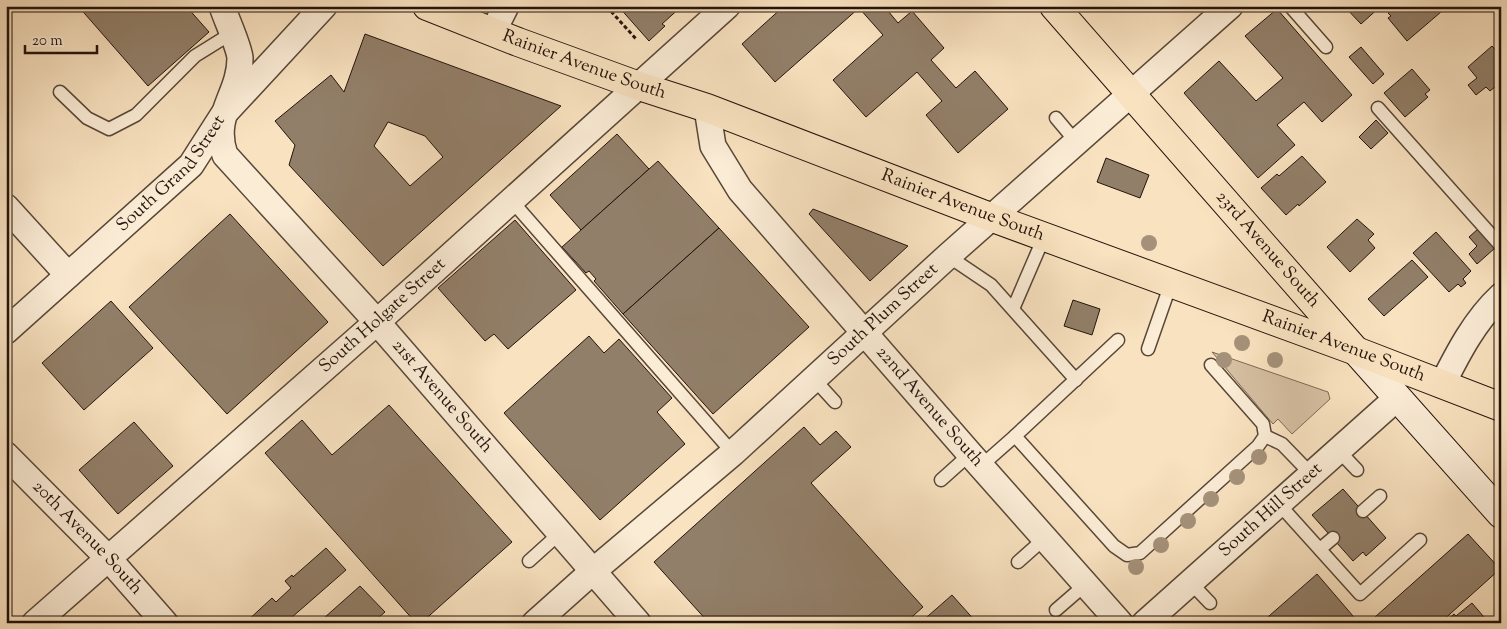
<svg xmlns="http://www.w3.org/2000/svg" width="1507" height="629" font-family="'Sorts Mill Goudy',serif">
	<rect width="100%" height="100%" fill="#f9e2c0"/>
	<filter id="stains"><feTurbulence type="fractalNoise" baseFrequency=".004" numOctaves="4"/><feColorMatrix values="0 0 0 0 .2 0 0 0 0 .09 0 0 0 0 .02 0 0 0 .5 -.17"/></filter>
	<radialGradient id="worn" r=".72"><stop offset=".6" stop-color="#630" stop-opacity="0"/><stop offset="1" stop-color="#630" stop-opacity=".3"/></radialGradient>
	<polygon fill="#d5bfa1" stroke="#7c6956" points="1212,352 1328,392 1330,399 1292,434 1278,419 1273,424"/>
	<g fill="#927f69" stroke="#23130b" fill-rule="evenodd">
		<polygon points="78,6 186,6 209,32 148,86"/>
		<polygon points="618,6 682,6 662,24 665,26 649,41"/>
		<polygon points="784,6 884,6 898,23 912,11 944,48 931,60 956,88 975,71 1008,109 958,153 926,115 942,101 917,72 866,117 833,80 883,35 859,8 775,82 742,44"/>
		<polygon points="1344,6 1381,6 1361,24"/>
		<polygon points="1396,6 1400,10 1405,6 1448,6 1407,41 1388,18 1391,16 1388,13"/>
		<polygon points="1277,9 1352,95 1322,122 1304,102 1277,125 1295,145 1258,178 1184,93 1219,61 1256,101 1283,78 1245,36"/>
		<path d="M365,34l196,72 -178,160 -94,-101 6,-20 -20,-24 56,-46 13,17zM388,122l37,14 18,21 -33,29 -36,-40z"/>
		<polygon points="1492,46 1501,56 1501,82 1490,91 1486,87 1476,95 1468,85 1477,78 1468,67"/>
		<polygon points="1361,47 1384,74 1373,84 1349,57"/>
		<polygon points="1412,69 1430,90 1425,94 1428,97 1405,117 1384,93"/>
		<polygon points="1376,120 1388,133 1371,149 1359,137"/>
		<polygon points="617,134 649,169 581,230 550,195"/>
		<polygon points="1302,156 1326,182 1299,206 1298,204 1286,215 1261,188 1277,174 1279,176"/>
		<polygon points="1106,158 1149,175 1140,198 1097,182"/>
		<polygon points="658,161 719,228 623,314 594,281 596,279 589,271 586,273 562,247"/>
		<polygon points="813,209 908,246 870,281 809,214"/>
		<polygon points="230,214 328,322 227,414 129,307"/>
		<polygon points="1357,219 1374,234 1368,240 1375,248 1350,272 1327,247"/>
		<polygon points="515,220 576,290 508,349 494,334 485,341 438,288"/>
		<polygon points="719,228 809,327 713,414 623,314"/>
		<polygon points="1478,229 1495,248 1477,264 1469,254 1477,246 1469,237"/>
		<polygon points="1436,232 1471,271 1463,279 1466,283 1461,287 1458,284 1449,292 1413,253"/>
		<polygon points="1412,260 1428,277 1384,316 1368,299"/>
		<polygon points="1073,300 1100,309 1092,335 1064,326"/>
		<polygon points="111,301 153,348 84,410 42,363"/>
		<polygon points="589,336 604,353 619,339 672,398 657,412 685,444 600,520 504,413"/>
		<polygon points="389,405 512,542 421,623 416,623 265,453 302,420 332,455"/>
		<polygon points="134,422 173,466 118,514 79,470"/>
		<polygon points="804,427 820,445 836,431 851,447 811,483 923,607 905,623 709,623 654,562"/>
		<polygon points="1343,489 1386,538 1366,556 1363,552 1353,561 1312,515"/>
		<polygon points="1468,534 1500,569 1440,623 1380,623 1375,617"/>
		<polygon points="326,548 346,570 291,618 294,621 293,623 245,623 272,598 276,602 291,588 285,581 292,575 293,577"/>
		<polygon points="1317,574 1359,623 1261,623"/>
		<polygon points="360,586 385,612 372,623 329,623 324,618"/>
		<polygon points="952,595 977,623 920,623"/>
		<polygon points="1472,603 1489,623 1445,622 1454,614 1456,616"/>
	</g>
	<g fill="none" stroke-linecap="round" stroke-linejoin="round">
		<defs>
			<g id="lane">
				<polyline points="1290,6 1326,47"/>
				<polyline points="60,92 87,118 109,129 136,115 195,56 232,33"/>
				<polyline points="1378,108 1501,246"/>
				<polyline points="1056,118 1077,143"/>
				<polyline points="511,200 733,453"/>
				<polyline points="948,256 991,285 1076,380"/>
				<polyline points="1013,309 1044,237"/>
				<polyline points="1148,349 1171,283"/>
				<polyline points="814,379 835,402"/>
				<polyline points="1015,436 1118,340"/>
				<polyline points="1265,436 1282,444 1311,474"/>
				<polyline points="1338,450 1357,470"/>
				<polyline points="981,466 1015,436 1114,546 1127,555 1140,553 1258,446 1265,436 1263,424 1211,365"/>
				<polyline points="941,480 970,454"/>
				<polyline points="1278,503 1360,594 1420,540"/>
				<polyline points="1363,511 1380,496"/>
				<polyline points="1320,549 1333,538"/>
				<polyline points="529,561 560,533"/>
				<polyline points="1018,562 1045,538"/>
				<polyline points="1190,582 1210,603"/>
				<polyline points="1056,610 1086,584"/>
			</g>
			<g id="street">
				<path id="s1" d="M222,6c4,13 17,40 18,52 0,37 -29,57 -15,97l152,167 261,301"/>
				<polyline points="493,32 506,6"/>
				<path id="s2" d="M707,108l6,38 27,44 230,264 150,169"/>
				<polyline points="6,207 68,275"/>
				<path id="s3" d="M6,331l185,-166 32,-50 101,-109"/>
				<path d="M1442,385c16,-32 33,-65 59,-89"/>
				<path id="s4" d="M6,455l102,103 57,65"/>
				<path id="s5" d="M35,623l342,-301 350,-316"/>
				<path id="s6" d="M535,623l57,-51 141,-119 215,-197 282,-250"/>
				<path id="s7" d="M1145,623l252,-225"/>
			</g>
			<polyline id="secondary" points="1356,351 1501,514"/>
			<g id="primary">
				<path id="s8" d="M427,6l91,36 121,44 68,22 286,110 363,133 145,56"/>
				<path id="s9" d="M1054,6l300,343"/>
			</g>
		</defs>
		<use href="#lane" stroke="#584738" stroke-width="15"/>
		<use href="#street" stroke="#584738" stroke-width="28"/>
		<use href="#secondary" stroke="#23130b" stroke-width="30"/>
		<use href="#primary" stroke="#23130b" stroke-width="30"/>
		<polyline stroke="#23130b" stroke-width="3" stroke-dasharray="4 2.5" stroke-linecap="butt" points="608,6 608,8 637,40"/>
		<use href="#lane" stroke="#fbecd6" stroke-width="12"/>
		<use href="#street" stroke="#fbecd6" stroke-width="25"/>
		<use href="#secondary" stroke="#fbecd6" stroke-width="28"/>
		<use href="#primary" stroke="#f9e2c0" stroke-width="28"/>
	</g>
	<g fill="#a5917a">
		<circle cx="1149" cy="243" r="8"/>
		<circle cx="1242" cy="343" r="8"/>
		<circle cx="1224" cy="360" r="8"/>
		<circle cx="1275" cy="360" r="8"/>
		<circle cx="1259" cy="457" r="8"/>
		<circle cx="1237" cy="477" r="8"/>
		<circle cx="1211" cy="499" r="8"/>
		<circle cx="1188" cy="521" r="8"/>
		<circle cx="1161" cy="545" r="8"/>
		<circle cx="1136" cy="567" r="8"/>
	</g>
	<g text-anchor="middle" dominant-baseline="central" stroke-width="4.5" stroke-linejoin="round" paint-order="stroke">
		<g font-size="18" fill="#23130b" stroke="#fbecd6">
			<text stroke="none"><textPath href="#s8" startOffset="168">Rainier Avenue South</textPath></text>
			<text stroke="none"><textPath href="#s3" startOffset="229">South Grand Street</textPath></text>
			<text stroke="none"><textPath href="#s8" startOffset="572">Rainier Avenue South</textPath></text>
			<text stroke="none"><textPath href="#s9" startOffset="324">23rd Avenue South</textPath></text>
			<text stroke="none"><textPath href="#s6" startOffset="465">South Plum Street</textPath></text>
			<text stroke="none"><textPath href="#s5" startOffset="464">South Holgate Street</textPath></text>
			<text stroke="none"><textPath href="#s8" startOffset="978">Rainier Avenue South</textPath></text>
			<text stroke="none"><textPath href="#s1" startOffset="480">21st Avenue South</textPath></text>
			<text stroke="none"><textPath href="#s2" startOffset="378">22nd Avenue South</textPath></text>
			<text stroke="none"><textPath href="#s7" startOffset="169">South Hill Street</textPath></text>
			<text stroke="none"><textPath href="#s4" startOffset="116">20th Avenue South</textPath></text>
		</g>
	</g>
	<rect width="1507" height="629" fill="none" stroke="#f9e2c0" stroke-width="25"/>
	<rect x="8" y="8" width="1492" height="614" fill="none" stroke="#23130b" stroke-width="2.5"/>
	<rect x="12" y="12" width="1482" height="604" fill="none" stroke="#23130b"/>
	<path d="M25 45v8h72v-8" fill="none" stroke="#23130b" stroke-width="2.5"/>
	<text x="32" y="45" font-size="15" fill="#23130b" stroke="#fbecd6" stroke-width="4" paint-order="stroke">20 m</text>
	<rect width="100%" height="100%" filter="url(#stains)"/>
	<rect width="100%" height="100%" fill="url(#worn)"/>
</svg>
